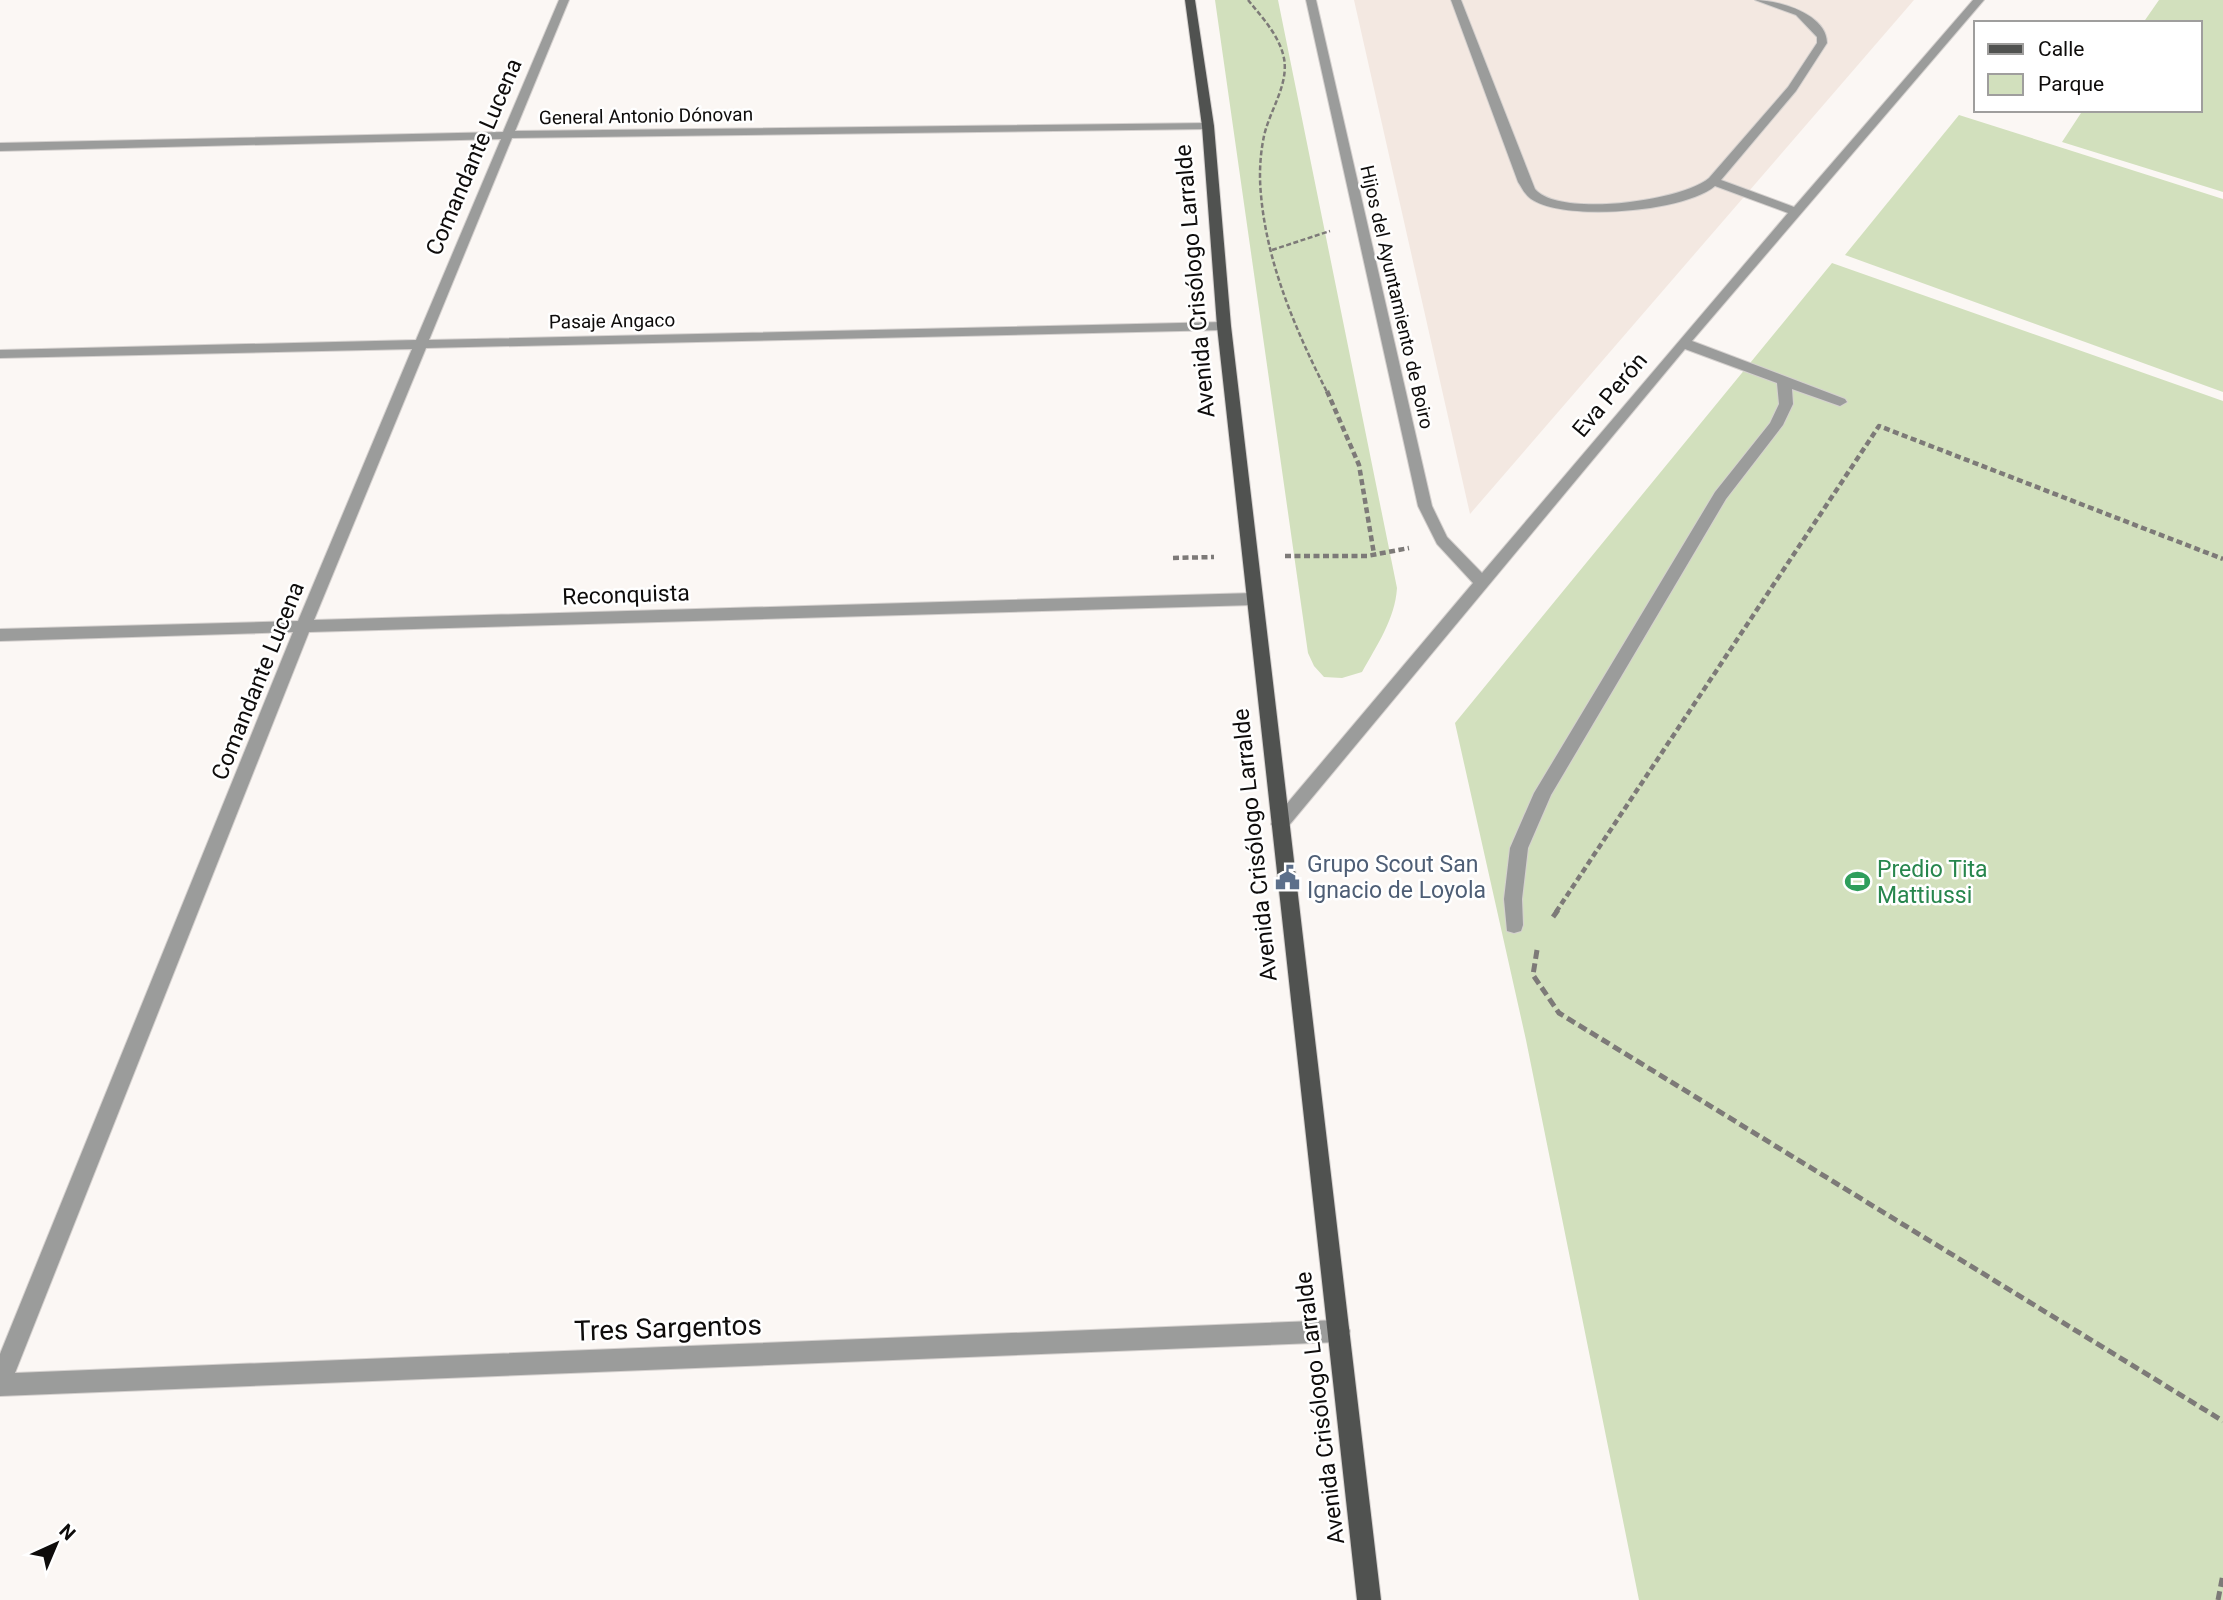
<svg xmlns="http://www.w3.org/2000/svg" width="2223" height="1600" font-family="Roboto,sans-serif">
	<rect width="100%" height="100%" fill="#fbf7f4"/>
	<polygon fill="#f3e8e1" points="1354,0 1914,0 1470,514"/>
	<g fill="#d2e0bd">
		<path d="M1215,0h63l119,588c-2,31 -20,57 -35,84l-20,6 -18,-1 -10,-11 -6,-13z"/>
		<polygon points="2159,0 2223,0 2223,192 2062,142 2083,110 2200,110 2200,23 2143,23"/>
		<polygon points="1959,115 2223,199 2223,392 1845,255"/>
		<polygon points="1832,263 2223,401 2223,1600 1639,1600 1526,1040 1455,723"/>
	</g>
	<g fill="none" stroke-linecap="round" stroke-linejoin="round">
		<defs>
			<g id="minor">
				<polygon points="559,0 569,0 515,131 1208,123 1214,126 1208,129 512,138 429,340 1224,322 1231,326 1224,330 426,348 314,620 1254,593 1262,599 1254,605 309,632 15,1373 1339,1320 1347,1323 1350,1331 1347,1339 1339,1342 0,1396 0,1354 293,632 0,641 0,629 298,621 412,349 0,358 0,350 416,340 501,139 0,151 0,143 503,132"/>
				<path d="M1306,0h10l116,506 15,31 35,36 306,-360 -73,-27c-30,26 -151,36 -184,13 -6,-4 -9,-11 -13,-17l-67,-182h10l74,189c24,29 147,12 174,-11l79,-91 29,-44v-6l-21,-22 -41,-15c23,0 72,14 72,43l-31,48 -75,89 73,27 179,-207h11l-292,341 153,58 2,3 -7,4 -48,-17 1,15 -10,21 -57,74 -175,296 -23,53 -6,51 1,26 -2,6 -7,2 -7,-2 -3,-32 6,-51 24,-55 181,-301 55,-69 9,-19 -2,-21 -92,-34 -399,480h-12l-3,-5 3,-5 199,-236 -36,-39 -19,-38z"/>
			</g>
			<polygon id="major" points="1185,0 1195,0 1214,126 1231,326 1381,1600 1357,1600 1217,326 1202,126"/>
		</defs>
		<use href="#minor" stroke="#d5d1cf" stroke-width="2"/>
		<use href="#major" stroke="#d5d1cf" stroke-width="2"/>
		<g stroke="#7d7a78" stroke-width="2.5" stroke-dasharray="5 2.5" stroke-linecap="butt">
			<path d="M1248,0c13,16 29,33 35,54 8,28 -13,55 -19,82 -4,19 -5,39 -3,59 6,69 35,136 66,197"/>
			<polyline points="1272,250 1330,231"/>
		</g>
		<g stroke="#7d7a78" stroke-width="4.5" stroke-dasharray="6 3.5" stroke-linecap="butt">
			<polyline points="1327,391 1359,465 1374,554"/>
			<polyline points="1285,556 1367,556 1409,548"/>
			<polyline points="1173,558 1214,557"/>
			<polyline points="1556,912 1879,426 2223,559"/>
		</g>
		<g stroke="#7d7a78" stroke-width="5" stroke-dasharray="9 4.5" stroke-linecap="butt">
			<polyline points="1553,917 1558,910"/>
			<polyline points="1537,950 1533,975 1559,1013 2223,1421"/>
			<polyline points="2218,1600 2223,1574"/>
		</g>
		<use href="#minor" fill="#9b9c9b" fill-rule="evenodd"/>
		<use href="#major" fill="#505250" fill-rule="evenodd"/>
	</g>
	<defs>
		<symbol id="civic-bare" viewBox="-9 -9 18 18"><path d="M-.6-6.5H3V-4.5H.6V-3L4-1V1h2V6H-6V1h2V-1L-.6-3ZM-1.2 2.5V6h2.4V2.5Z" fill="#5c6f8a" stroke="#fff" stroke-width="2.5" paint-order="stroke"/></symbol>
		<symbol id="stadium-bare" viewBox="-9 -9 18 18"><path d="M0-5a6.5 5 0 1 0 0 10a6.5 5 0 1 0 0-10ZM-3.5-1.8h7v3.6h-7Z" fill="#2e9e5b" stroke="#fff" stroke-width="2.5" paint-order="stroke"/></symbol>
	</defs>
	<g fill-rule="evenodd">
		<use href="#civic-bare" x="1270" y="860" width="35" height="35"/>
		<use href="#stadium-bare" x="1840" y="864" width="35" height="35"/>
	</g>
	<g text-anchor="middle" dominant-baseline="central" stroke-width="5" stroke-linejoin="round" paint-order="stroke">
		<g font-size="19" fill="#0e0c0b" stroke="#fff">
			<text transform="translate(646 116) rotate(-1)">General Antonio Dónovan</text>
			<text transform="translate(1397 297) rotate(77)">Hijos del Ayuntamiento de Boiro</text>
			<text transform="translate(612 321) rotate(-1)">Pasaje Angaco</text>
		</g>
		<g font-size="23" fill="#0e0c0b" stroke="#fff">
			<text transform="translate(474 157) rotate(-67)">Comandante Lucena</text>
			<text transform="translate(1195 281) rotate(-95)">Avenida Crisólogo Larralde</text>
			<text transform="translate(1610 395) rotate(-50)">Eva Perón</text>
			<text transform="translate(626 595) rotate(-2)">Reconquista</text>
			<text transform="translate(258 681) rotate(-68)">Comandante Lucena</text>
			<text transform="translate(1255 845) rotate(-96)">Avenida Crisólogo Larralde</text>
			<text transform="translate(1320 1408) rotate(-97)">Avenida Crisólogo Larralde</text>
		</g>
		<g font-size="23" fill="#4e5e75" stroke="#fff" text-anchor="start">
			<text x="1307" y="864">Grupo Scout San<tspan x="1307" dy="26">Ignacio de Loyola</tspan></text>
		</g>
		<g font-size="23" fill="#27864d" stroke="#fff" text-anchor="start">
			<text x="1877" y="869">Predio Tita<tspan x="1877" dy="26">Mattiussi</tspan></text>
		</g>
		<g font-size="28" fill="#0e0c0b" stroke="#fff">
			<text transform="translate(668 1328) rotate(-2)">Tres Sargentos</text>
		</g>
	</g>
	<rect x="1974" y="21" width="228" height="91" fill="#ffffff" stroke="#9f9e9d" stroke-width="2"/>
	<rect x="1988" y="44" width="35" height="10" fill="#505250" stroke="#9f9e9d" stroke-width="2"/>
	<text x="2038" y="56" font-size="21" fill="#0e0c0b">Calle</text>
	<rect x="1988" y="74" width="35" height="21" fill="#d2e0bd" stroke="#9f9e9d" stroke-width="2"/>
	<text x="2038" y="91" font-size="21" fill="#0e0c0b">Parque</text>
	<g transform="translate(56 1544) rotate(44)" stroke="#ffffff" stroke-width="5" paint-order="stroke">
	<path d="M0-5L12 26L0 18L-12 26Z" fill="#0e0c0b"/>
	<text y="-10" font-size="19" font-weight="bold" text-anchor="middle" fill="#0e0c0b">N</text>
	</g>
</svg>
